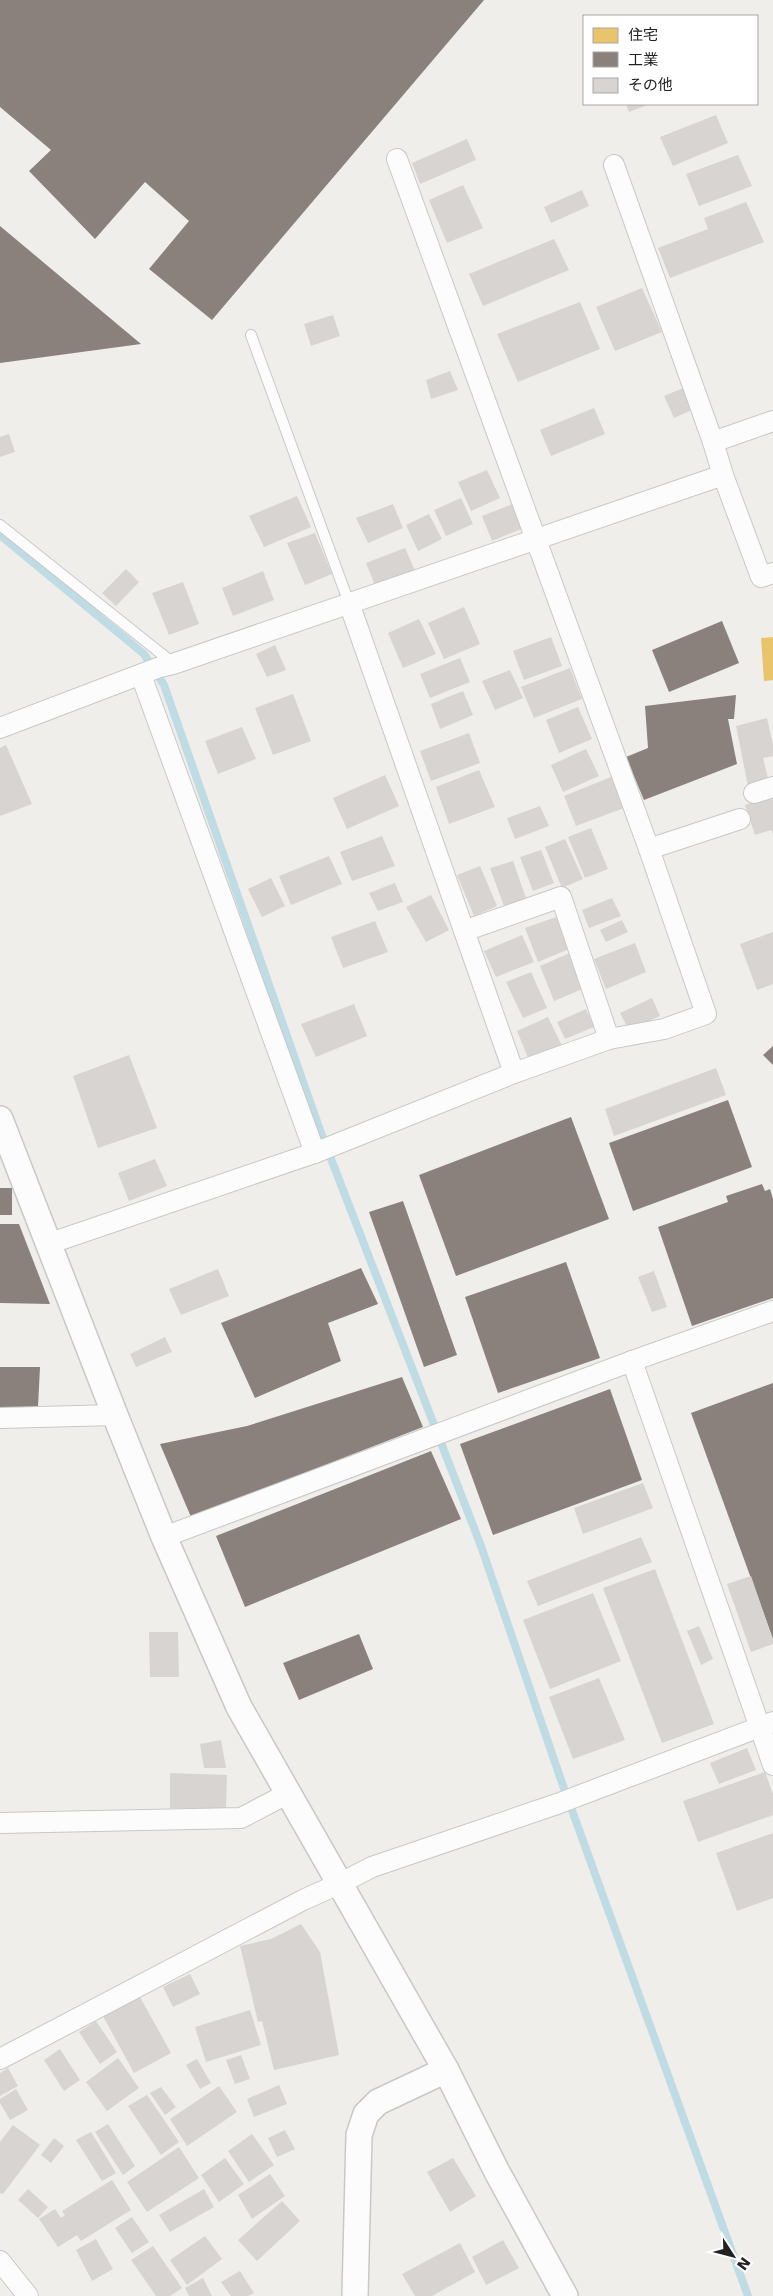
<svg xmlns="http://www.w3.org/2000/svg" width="773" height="2296" font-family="'DejaVu Sans','Noto Sans JP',sans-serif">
	<rect width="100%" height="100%" fill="#f0eeeb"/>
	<polygon fill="#e9c46a" points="773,637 773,680 764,681 761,638"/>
	<g fill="#8a817c">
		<polygon points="0,0 484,0 212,320 149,269 189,221 145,182 95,239 29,171 51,150 0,107"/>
		<polygon points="0,226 141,344 0,363"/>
		<polygon points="722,621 739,663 669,692 652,650"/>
		<polygon points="736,695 734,719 728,719 737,764 644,800 626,757 648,748 645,706"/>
		<polygon points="773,1046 773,1065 763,1055"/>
		<polygon points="728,1100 752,1167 633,1211 609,1143"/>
		<polygon points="571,1117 609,1219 456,1276 419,1175"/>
		<polygon points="762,1184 765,1191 770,1189 773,1199 773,1298 692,1326 658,1227 728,1202 726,1196"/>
		<rect x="0" y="1188" width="12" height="27"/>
		<polygon points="403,1201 457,1355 424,1367 369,1212"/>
		<polygon points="0,1224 19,1224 50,1304 0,1303"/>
		<polygon points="566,1262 600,1358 498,1393 465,1297"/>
		<polygon points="361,1268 378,1304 328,1323 341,1361 255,1398 221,1323"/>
		<polygon points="0,1367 40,1367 38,1407 0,1408"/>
		<polygon points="402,1377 423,1427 191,1517 160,1444 247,1426"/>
		<polygon points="773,1383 773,1639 691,1413"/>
		<polygon points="610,1389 642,1480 493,1535 460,1444"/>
		<polygon points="431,1451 461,1519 245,1607 216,1536"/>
		<polygon points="359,1634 373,1669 299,1700 283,1663"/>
	</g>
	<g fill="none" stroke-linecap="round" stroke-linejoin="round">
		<polyline stroke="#bfdbe3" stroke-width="8" points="0,535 144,654 164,685 321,1133 481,1546 561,1780 748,2296"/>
	</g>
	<g fill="#d7d4d2">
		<polygon points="626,104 650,104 629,112"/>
		<polygon points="716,115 728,143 673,166 660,137"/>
		<polygon points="467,139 476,160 420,184 412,163"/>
		<polygon points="738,155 752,186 699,206 686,174"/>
		<polygon points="463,185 483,228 447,243 429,200"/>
		<polygon points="582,190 589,206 551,223 544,207"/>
		<polygon points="746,202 764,242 670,278 658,248 708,229 704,218"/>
		<polygon points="554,239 569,270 483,306 469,274"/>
		<polygon points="642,288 662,332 615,351 596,307"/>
		<polygon points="580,302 600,349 518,382 497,334"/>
		<polygon points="333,315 340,336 311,346 304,324"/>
		<polygon points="450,371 458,390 431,399 426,380"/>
		<polygon points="683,388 692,410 674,418 664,396"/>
		<polygon points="594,408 605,434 551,456 540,430"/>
		<polygon points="9,434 15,452 0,457 0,437"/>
		<polygon points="487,470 500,498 471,511 458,482"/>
		<polygon points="297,496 311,527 264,547 249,516"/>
		<polygon points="461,498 473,524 446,536 434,510"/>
		<polygon points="515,503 526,527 492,541 482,516"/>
		<polygon points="393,504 403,528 368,543 356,518"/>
		<polygon points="429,514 442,539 418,551 406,525"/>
		<polygon points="315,533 332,574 305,585 287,543"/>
		<polygon points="405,548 416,573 377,590 366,563"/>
		<polygon points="126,569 139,582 116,606 102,593"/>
		<polygon points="263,571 274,600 233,616 222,588"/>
		<polygon points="183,582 199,624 169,635 152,593"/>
		<polygon points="464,607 480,644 444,659 428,623"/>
		<polygon points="419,619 436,654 403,668 388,633"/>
		<polygon points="551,637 562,666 524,680 513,651"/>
		<polygon points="275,645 286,670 267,677 256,654"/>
		<polygon points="460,658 470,682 430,698 420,674"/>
		<polygon points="570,668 582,699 534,718 521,687"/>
		<polygon points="510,670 523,698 495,710 482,681"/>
		<polygon points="463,691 473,715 440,729 431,704"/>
		<polygon points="293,694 311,741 273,755 255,708"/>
		<polygon points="578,707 592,739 559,753 546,720"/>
		<polygon points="767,718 773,745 773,756 763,758 769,782 748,786 736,726"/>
		<polygon points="242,727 256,759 218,774 205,741"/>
		<polygon points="469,733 480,763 431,781 420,751"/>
		<polygon points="6,745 32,804 0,816 0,748"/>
		<polygon points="586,749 599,776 563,792 551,765"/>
		<polygon points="479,770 495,807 449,824 436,787"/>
		<polygon points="385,775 399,806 347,829 333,798"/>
		<polygon points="611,777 624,808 576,826 564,796"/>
		<polygon points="773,796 773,834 771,830 755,835 745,805"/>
		<polygon points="540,806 549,826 515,839 507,818"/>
		<polygon points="591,828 608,869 585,878 568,837"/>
		<polygon points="382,836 395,866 352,881 340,852"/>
		<polygon points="565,839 583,879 562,888 545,847"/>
		<polygon points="541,850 554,883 533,891 520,857"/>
		<polygon points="329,856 342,884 291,905 279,876"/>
		<polygon points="513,861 526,898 504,906 490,868"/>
		<polygon points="480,866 497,906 474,916 457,875"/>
		<polygon points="271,878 285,906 262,917 248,889"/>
		<polygon points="395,883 403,902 378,911 369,893"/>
		<polygon points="431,895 449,930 426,942 406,907"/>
		<polygon points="612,898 621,916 589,928 582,910"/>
		<polygon points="556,917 569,949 538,962 525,928"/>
		<polygon points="622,920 628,932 606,942 600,930"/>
		<polygon points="375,921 388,952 343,968 331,937"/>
		<polygon points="773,932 773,984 757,990 740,944"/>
		<polygon points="522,935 534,962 496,977 484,951"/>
		<polygon points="635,943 646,972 606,989 594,959"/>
		<polygon points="570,953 585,988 554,1001 540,966"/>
		<polygon points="531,972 547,1008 523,1018 506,982"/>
		<polygon points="652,998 660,1016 629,1030 620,1013"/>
		<polygon points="354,1004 367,1036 316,1057 301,1024"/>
		<polygon points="586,1009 594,1027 565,1039 557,1022"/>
		<polygon points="548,1017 562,1046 529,1060 517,1031"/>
		<polygon points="129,1055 157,1128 98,1148 73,1076"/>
		<polygon points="716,1068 726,1095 614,1136 605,1109"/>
		<polygon points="155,1159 167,1186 129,1201 118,1173"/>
		<polygon points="218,1269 229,1296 181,1315 169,1289"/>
		<polygon points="654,1271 667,1307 652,1312 638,1277"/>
		<polygon points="165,1337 172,1352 136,1367 130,1354"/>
		<polygon points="643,1483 653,1508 583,1534 574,1508"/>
		<polygon points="641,1537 652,1562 538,1606 527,1581"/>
		<polygon points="655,1569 714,1724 662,1743 603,1588"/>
		<polygon points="751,1576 773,1640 773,1644 751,1652 727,1584"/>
		<polygon points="593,1593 621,1661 550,1689 523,1620"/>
		<polygon points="699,1626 713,1659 701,1665 687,1631"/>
		<polygon points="149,1632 178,1632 179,1677 150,1677"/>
		<polygon points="599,1678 625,1740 573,1759 549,1697"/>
		<polygon points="221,1740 226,1768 204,1768 200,1744"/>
		<polygon points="747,1748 756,1770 719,1784 710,1763"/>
		<polygon points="765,1772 773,1794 773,1815 698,1842 683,1801"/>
		<polygon points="170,1773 227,1775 226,1809 170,1808"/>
		<polygon points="773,1833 773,1898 737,1911 716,1853"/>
		<polygon points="301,1924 320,1952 339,2055 274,2070 262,2021 258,2022 240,1946 271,1939"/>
		<polygon points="190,1974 200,1994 173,2007 163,1987"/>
		<polygon points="140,1997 171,2053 134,2073 103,2016"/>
		<polygon points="250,2010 261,2045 206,2062 195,2027"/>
		<polygon points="96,2021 117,2052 100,2064 79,2032"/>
		<polygon points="60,2049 80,2080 64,2091 44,2060"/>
		<polygon points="241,2055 250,2079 235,2084 226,2060"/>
		<polygon points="118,2058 139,2088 107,2111 86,2082"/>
		<polygon points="197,2059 211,2083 200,2089 186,2065"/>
		<polygon points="8,2068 18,2086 0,2096 0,2073"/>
		<polygon points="279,2085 287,2104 254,2117 247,2099"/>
		<polygon points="219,2086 237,2112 187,2146 170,2119"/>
		<polygon points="161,2087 176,2107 165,2115 150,2093"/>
		<polygon points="16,2089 28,2110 10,2120 0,2103 0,2099"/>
		<polygon points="147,2095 179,2142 161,2155 128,2106"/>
		<polygon points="108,2124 135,2166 123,2175 95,2132"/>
		<polygon points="13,2125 40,2145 3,2194 0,2193 0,2142"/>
		<polygon points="285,2130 295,2149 277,2157 268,2138"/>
		<polygon points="91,2132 116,2173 102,2181 76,2140"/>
		<polygon points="252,2134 274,2165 249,2182 228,2151"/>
		<polygon points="54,2138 64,2146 51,2163 41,2155"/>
		<polygon points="179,2147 199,2178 147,2212 127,2182"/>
		<polygon points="225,2158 244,2184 219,2202 201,2175"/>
		<polygon points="453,2158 476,2196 450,2212 427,2172"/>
		<polygon points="270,2174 285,2196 252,2219 238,2195"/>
		<polygon points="112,2180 131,2210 81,2241 77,2235 58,2247 39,2219 55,2209 61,2218 65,2215 62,2211"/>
		<polygon points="28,2189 48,2207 38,2218 18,2200"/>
		<polygon points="204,2189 214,2207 170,2232 159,2215"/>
		<polygon points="282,2201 300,2221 257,2261 238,2240"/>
		<polygon points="132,2217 149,2242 132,2253 115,2228"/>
		<polygon points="205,2236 222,2259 187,2285 170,2260"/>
		<polygon points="96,2239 113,2269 92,2281 76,2250"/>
		<polygon points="503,2240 519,2268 486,2285 472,2257"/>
		<polygon points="460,2243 475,2272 432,2296 415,2296 402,2274"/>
		<polygon points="153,2246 182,2288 170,2296 156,2296 131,2260"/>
		<polygon points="240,2271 254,2293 248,2296 231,2296 221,2282"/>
		<polygon points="203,2278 212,2296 189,2296 185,2288"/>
	</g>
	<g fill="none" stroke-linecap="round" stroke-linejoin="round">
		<defs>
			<g id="service">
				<polyline points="251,335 349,603"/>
				<polyline points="0,525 173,663"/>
			</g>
			<g id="minor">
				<polyline points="614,165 713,442"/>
				<polyline points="723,475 761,577 773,573"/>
				<polyline points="349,603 514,1073"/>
				<polyline points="141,675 315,1153"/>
				<polyline points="0,728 160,667 173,664 723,475 713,442 773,421"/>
				<polyline points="754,793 773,787"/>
				<polyline points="649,849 740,819"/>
				<polyline points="464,931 561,897 609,1039"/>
				<polyline points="48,1244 317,1152 514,1073 609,1039 664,1029 706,1014 649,849 397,159"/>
				<polyline points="632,1361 773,1765"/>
				<polyline points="0,1418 115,1415"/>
				<polyline points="164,1537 632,1361 773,1311"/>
				<polyline points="0,1823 241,1818 287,1794"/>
				<polyline points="0,2059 303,1900 341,1883 372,1867 557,1804 773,1722"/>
				<polyline points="0,2261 28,2296"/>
			</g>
			<g id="tertiary">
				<polyline points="0,1119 115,1415 164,1537 239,1707 446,2070 497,2172 565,2296"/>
				<polyline points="355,2296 359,2135 366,2114 378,2102 446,2070"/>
			</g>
		</defs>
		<use href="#service" stroke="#c9c8c7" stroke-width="12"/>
		<use href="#minor" stroke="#c9c8c7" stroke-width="22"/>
		<use href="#tertiary" stroke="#c9c8c7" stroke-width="28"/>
		<use href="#service" stroke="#fdfcfc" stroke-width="10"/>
		<use href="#minor" stroke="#fdfcfc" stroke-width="20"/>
		<use href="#tertiary" stroke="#fdfcfc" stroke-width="25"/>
	</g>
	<rect x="583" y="15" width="175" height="90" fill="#ffffff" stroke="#a7a7a7"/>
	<rect x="593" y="28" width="25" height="15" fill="#e9c46a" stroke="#a7a7a7"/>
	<text x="628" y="40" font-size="15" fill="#222222">住宅</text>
	<rect x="593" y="52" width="25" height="15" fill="#8a817c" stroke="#a7a7a7"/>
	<text x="628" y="65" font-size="15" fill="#222222">工業</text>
	<rect x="593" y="78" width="25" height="15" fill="#d7d4d2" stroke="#a7a7a7"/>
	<text x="628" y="90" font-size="15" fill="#222222">その他</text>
	<g transform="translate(733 2256) rotate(126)" stroke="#ffffff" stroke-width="4" paint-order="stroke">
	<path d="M0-4L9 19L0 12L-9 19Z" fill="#222222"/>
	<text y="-8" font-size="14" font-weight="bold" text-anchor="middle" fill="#222222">N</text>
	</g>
</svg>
